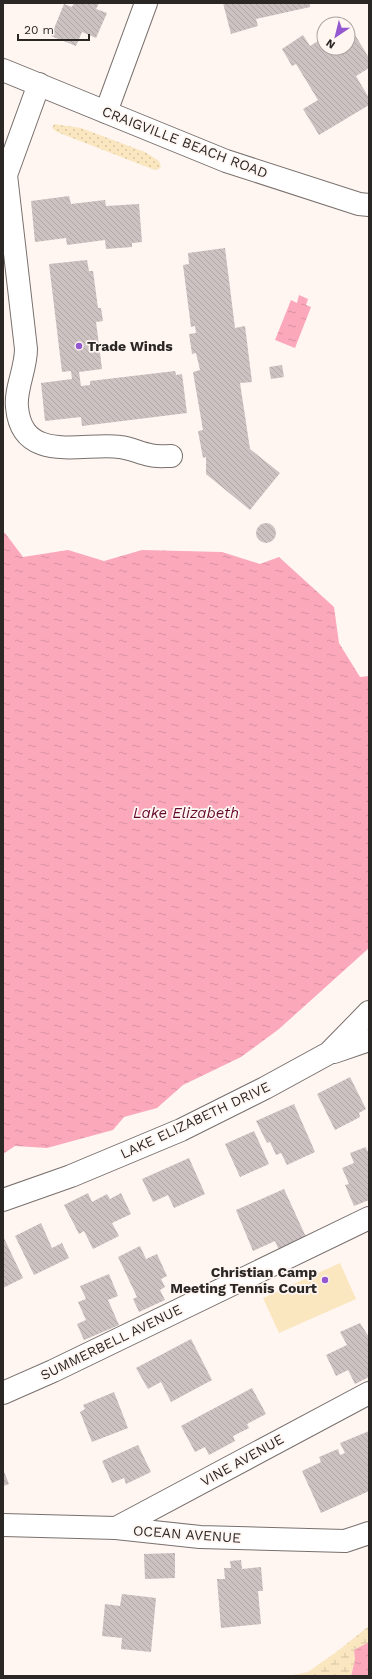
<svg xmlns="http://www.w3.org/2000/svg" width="372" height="1679" font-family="'Work Sans',sans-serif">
	<defs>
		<pattern id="wetland-marsh" width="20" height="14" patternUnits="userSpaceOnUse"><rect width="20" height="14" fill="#fae6bf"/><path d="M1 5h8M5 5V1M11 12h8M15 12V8" fill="none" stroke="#d6c5a4"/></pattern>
		<pattern id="garden-dots" width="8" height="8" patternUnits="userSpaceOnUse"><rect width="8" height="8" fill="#fae6bf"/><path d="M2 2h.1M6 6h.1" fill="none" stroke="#d6c5a4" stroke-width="1.8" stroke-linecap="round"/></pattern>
		<pattern id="water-ripples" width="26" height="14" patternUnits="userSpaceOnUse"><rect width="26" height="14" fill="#fba8bb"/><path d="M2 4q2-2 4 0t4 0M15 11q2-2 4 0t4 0" fill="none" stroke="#d791a1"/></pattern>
		<pattern id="building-back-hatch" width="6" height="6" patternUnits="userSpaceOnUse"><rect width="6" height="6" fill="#cbc2c1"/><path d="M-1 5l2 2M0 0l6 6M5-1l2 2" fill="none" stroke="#aea7a6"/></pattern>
	</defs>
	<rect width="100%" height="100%" fill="#fff6f2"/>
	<polygon fill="url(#wetland-marsh)" points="369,1626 369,1642 354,1650 355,1660 351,1676 289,1676 308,1672 339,1650"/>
	<polygon fill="#fae6bf" points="340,1263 356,1299 279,1333 263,1298"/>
	<polygon fill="url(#garden-dots)" points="54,124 81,128 145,152 159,161 161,167 157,170 152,169 57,132 52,128"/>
	<g fill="url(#water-ripples)">
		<polygon points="299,295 308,299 306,305 311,307 295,348 275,340 291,300 297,303"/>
		<polygon points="3,533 5,533 23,557 68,550 104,561 142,550 222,552 260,564 279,557 334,607 339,643 360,677 369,676 369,948 279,1029 241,1057 183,1085 157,1108 124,1117 113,1130 47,1148 15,1146 3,1154"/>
		<polygon points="369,1642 369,1676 351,1676 355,1660 354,1650"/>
	</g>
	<g fill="url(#building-back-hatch)">
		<polygon points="74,3 99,3 96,9 107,13 96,38 82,32 76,46 51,36 64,4 72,7"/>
		<polygon points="223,3 310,3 310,7 256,19 258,26 231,34"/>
		<polygon points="354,33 369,58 369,68 356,76 369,98 369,105 319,135 303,109 318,100 296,64 292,66 282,49 303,35 310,46 324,37 324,48 348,48 348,36"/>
		<polygon points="69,196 71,204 105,200 106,206 139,204 142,242 132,243 132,247 106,249 105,240 67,245 66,238 35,242 31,201"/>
		<polygon points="225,248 235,328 245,326 252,382 240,383 250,449 280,473 250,510 206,474 206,457 203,458 198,431 203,430 193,372 200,370 196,353 192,354 189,334 196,333 195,326 191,327 183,265 189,264 188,253"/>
		<polygon points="87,260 89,271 93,271 98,308 101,308 103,321 96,322 102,369 79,372 81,386 90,385 90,381 175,371 176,375 182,374 187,413 82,426 81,417 45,421 41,383 72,379 71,371 62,372 49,264"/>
		<polygon points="282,365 284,377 271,379 269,367"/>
		<circle cx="266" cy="533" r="10"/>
		<polygon points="350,1077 366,1109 359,1113 360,1117 335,1130 317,1094"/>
		<polygon points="294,1104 315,1152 287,1165 281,1153 276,1155 270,1142 267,1143 256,1121"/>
		<polygon points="254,1131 269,1164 240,1177 225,1144"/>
		<polygon points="366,1147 367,1151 369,1150 369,1200 354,1206 345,1185 349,1184 342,1168 354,1163 350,1153"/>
		<polygon points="189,1158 205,1194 174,1208 168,1195 153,1202 142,1179"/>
		<polygon points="284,1189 306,1237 279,1250 275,1241 253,1251 236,1210"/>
		<polygon points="88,1193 92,1202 107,1194 110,1199 121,1193 131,1214 112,1223 119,1236 93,1249 84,1231 79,1234 64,1205"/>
		<polygon points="41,1223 52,1248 62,1243 69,1258 34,1275 15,1236"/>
		<polygon points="3,1236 23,1278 3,1288"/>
		<polygon points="140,1246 146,1259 157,1254 167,1276 161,1279 165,1287 160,1290 165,1300 139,1312 133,1299 137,1297 118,1257"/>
		<polygon points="109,1274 118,1296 108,1300 119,1325 84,1340 77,1324 86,1320 78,1302 86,1299 80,1286"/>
		<polygon points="360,1323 369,1337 369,1377 355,1384 348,1370 336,1376 326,1355 347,1345 340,1332"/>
		<polygon points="191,1339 212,1380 171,1402 161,1382 148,1389 136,1368"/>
		<polygon points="252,1388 266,1414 247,1424 249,1428 233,1436 235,1441 209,1455 205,1447 195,1452 181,1426"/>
		<polygon points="114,1392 128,1428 92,1442 80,1412 85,1409 83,1405"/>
		<polygon points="369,1431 369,1491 321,1513 302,1471 321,1462 319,1457 338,1449 340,1455 345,1453 340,1443"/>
		<polygon points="138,1445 151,1472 126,1484 124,1478 112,1483 102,1461"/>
		<polygon points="3,1469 9,1484 3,1486"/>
		<polygon points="175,1553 175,1578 145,1579 144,1554"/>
		<polygon points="241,1560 242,1569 261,1567 263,1591 258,1591 261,1624 221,1628 217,1579 225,1579 224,1568 231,1568 230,1561"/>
		<polygon points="122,1594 156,1598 151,1652 121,1649 122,1638 102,1636 105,1604 120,1606"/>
	</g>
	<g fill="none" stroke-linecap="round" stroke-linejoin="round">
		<defs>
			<g id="minor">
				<path d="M39,84l-33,91 20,174c0,20 -11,40 -9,58 5,58 67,35 103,40 10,1 20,6 30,8 7,2 14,1 21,1"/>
				<polyline points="106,112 146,3"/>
				<polyline points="334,1052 369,1040"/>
				<polyline points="3,1200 71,1176 181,1130 265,1088 329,1053 369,1012"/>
				<polyline points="3,1393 53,1371 369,1218"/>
				<polyline points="3,1525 116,1528 200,1537 345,1541 369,1533"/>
				<polyline points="116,1528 369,1393"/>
			</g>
			<polyline id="major" points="3,70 226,161 359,204 369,205"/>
		</defs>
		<use href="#minor" stroke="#78706d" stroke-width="24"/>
		<use href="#major" stroke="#78706d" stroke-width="24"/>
		<use href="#minor" stroke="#fff" stroke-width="22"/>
		<use href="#major" stroke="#fff" stroke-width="22"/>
	</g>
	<g fill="#9358cf" stroke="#fff6f2" stroke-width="1.5">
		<circle cx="79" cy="346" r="4"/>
		<circle cx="325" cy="1280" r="4"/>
	</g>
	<g text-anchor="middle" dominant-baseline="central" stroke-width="3.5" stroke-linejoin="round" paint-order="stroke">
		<g font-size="14" fill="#2a2725" stroke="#fff6f2">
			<text transform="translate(185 142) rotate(21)">CRAIGVILLE BEACH ROAD</text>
			<text transform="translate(195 1120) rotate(-25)">LAKE ELIZABETH DRIVE</text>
			<text transform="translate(111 1342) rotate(-26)">SUMMERBELL AVENUE</text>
			<text transform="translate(242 1460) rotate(-29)">VINE AVENUE</text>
			<text transform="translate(187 1534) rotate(4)">OCEAN AVENUE</text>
		</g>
		<g font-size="14" font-weight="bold" fill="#2a2725" stroke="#fff6f2" text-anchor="start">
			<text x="87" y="346">Trade Winds</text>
			<text x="317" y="1272" text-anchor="end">Christian Camp<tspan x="317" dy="16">Meeting Tennis Court</tspan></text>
		</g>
		<g font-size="15" font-style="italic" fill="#64092d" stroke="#fff6f2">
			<text x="186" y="813">Lake Elizabeth</text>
		</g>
	</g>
	<rect width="372" height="1679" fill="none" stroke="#2a2725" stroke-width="8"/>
	<g transform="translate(336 36) rotate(215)"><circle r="19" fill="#fff6f2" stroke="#aaa3a0"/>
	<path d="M0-3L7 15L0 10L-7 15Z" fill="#9358cf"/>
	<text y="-6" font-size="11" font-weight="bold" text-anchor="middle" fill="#2a2725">N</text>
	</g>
	<path d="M18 34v6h71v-6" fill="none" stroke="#2a2725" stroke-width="2"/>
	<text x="24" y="34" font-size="12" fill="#2a2725" stroke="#fff6f2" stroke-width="3" paint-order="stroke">20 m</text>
</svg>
